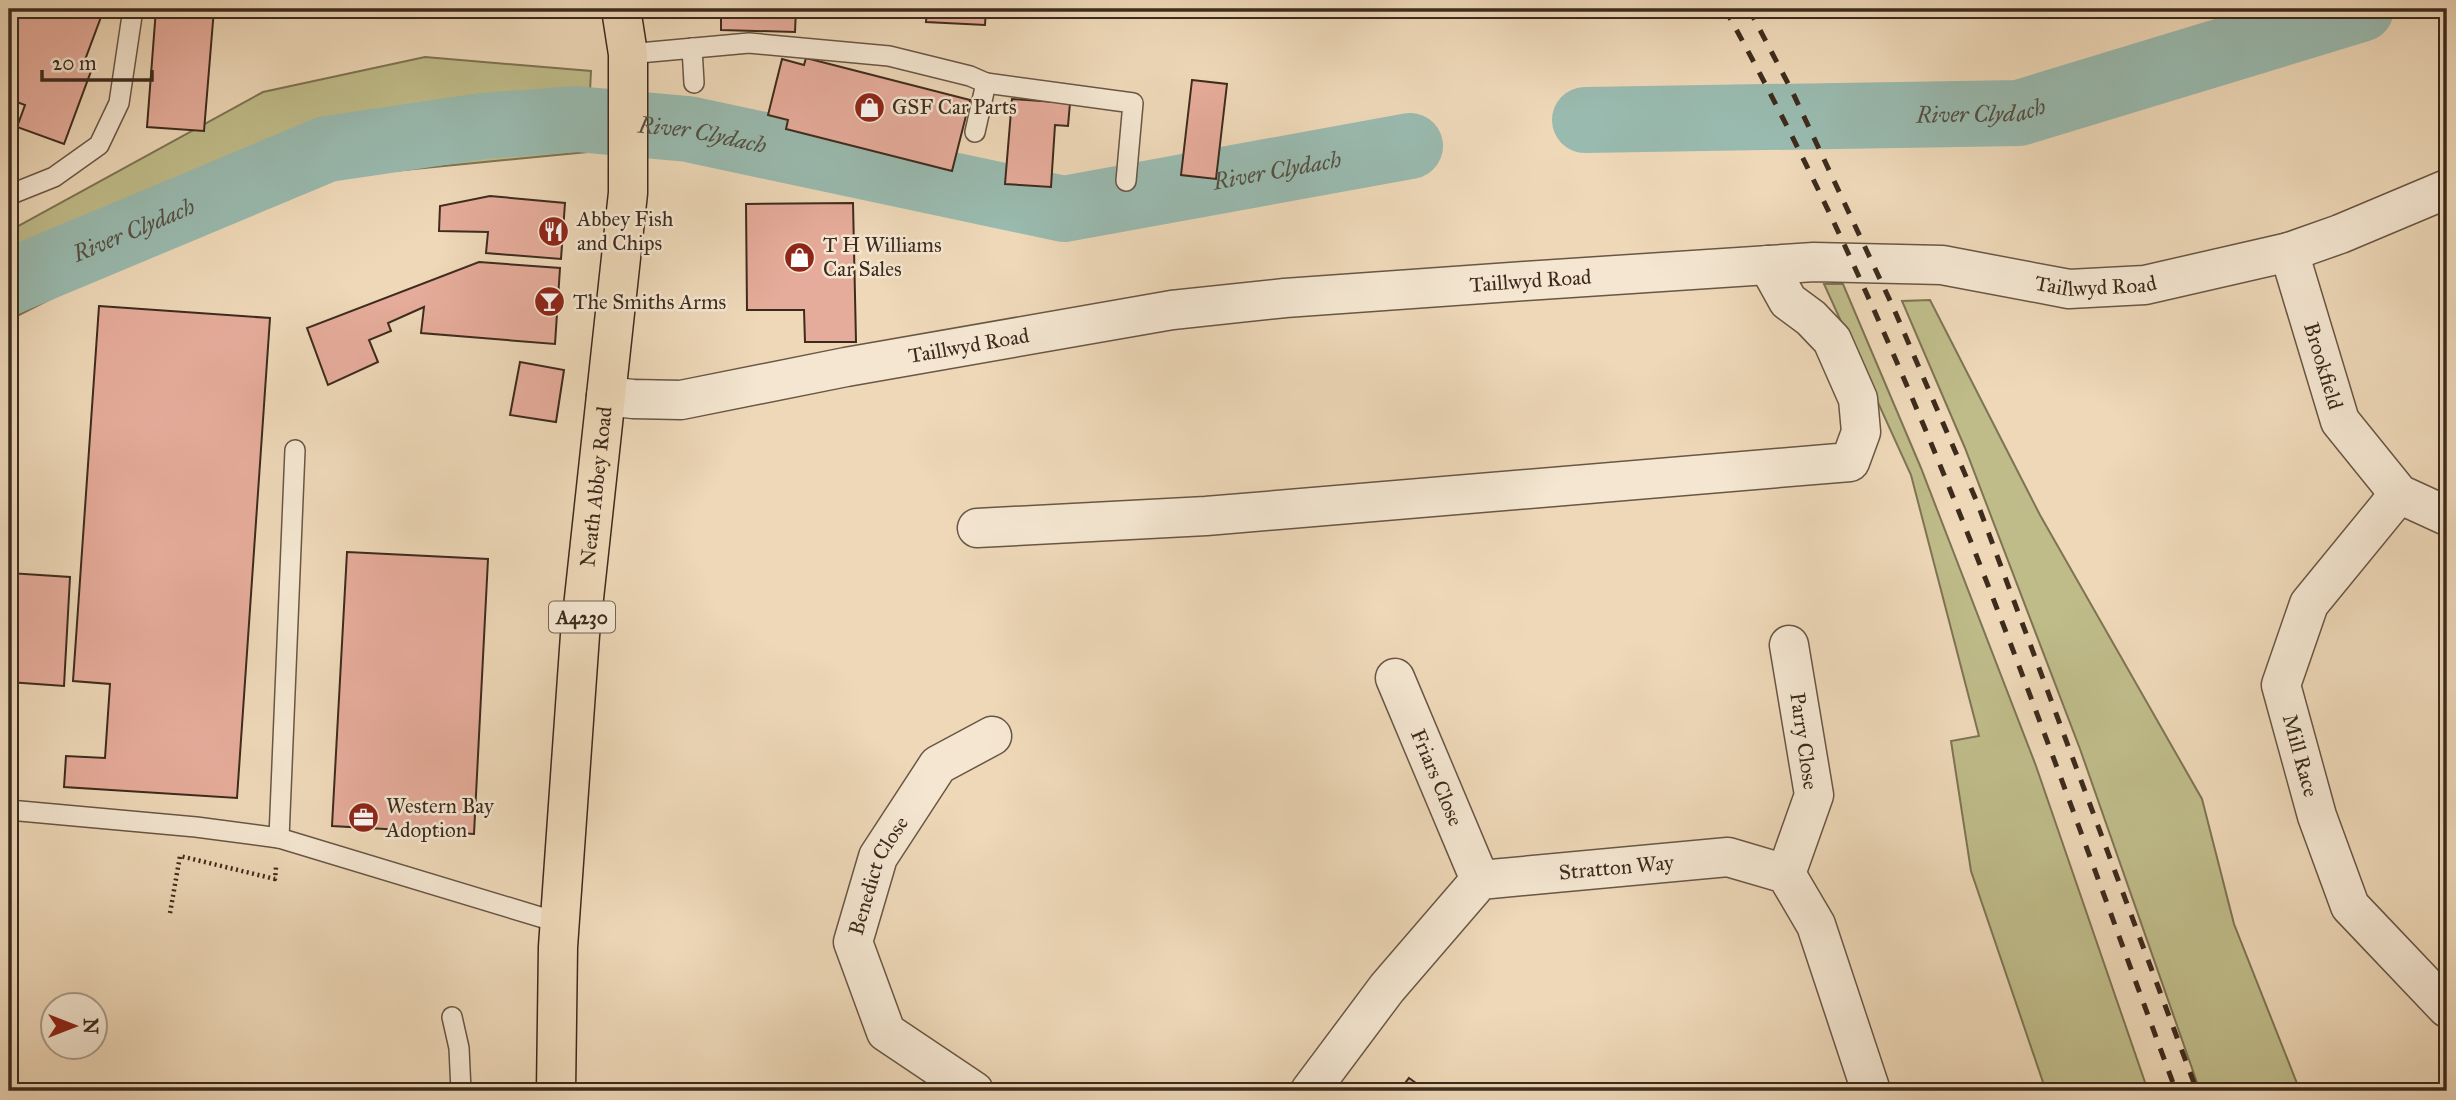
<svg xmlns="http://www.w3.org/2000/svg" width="2456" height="1100" font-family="'IM FELL Great Primer',serif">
	<rect width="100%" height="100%" fill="#eed8b8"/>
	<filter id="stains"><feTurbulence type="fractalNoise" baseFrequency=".00286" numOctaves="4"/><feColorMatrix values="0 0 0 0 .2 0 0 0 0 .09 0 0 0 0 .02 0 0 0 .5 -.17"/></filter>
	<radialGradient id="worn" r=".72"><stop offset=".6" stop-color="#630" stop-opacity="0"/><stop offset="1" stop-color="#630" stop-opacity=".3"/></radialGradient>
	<g fill="#bfbc8a" stroke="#7e7454" stroke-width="2">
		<polygon points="425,57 591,71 587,152 282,182 9,320 9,231 263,92"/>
		<polygon points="1824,284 1843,284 1921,468 2036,766 2148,1091 2046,1091 1971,871 1951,741 1979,736 1911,475"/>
		<polygon points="1930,300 2040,515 2202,799 2234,924 2300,1091 2200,1091 2080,749 1965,448 1902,301"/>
	</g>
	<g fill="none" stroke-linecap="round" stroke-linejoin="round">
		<g stroke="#99baaf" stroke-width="66">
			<path id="s1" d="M1585,120l434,-7 342,-104"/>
			<path id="s2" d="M9,282l318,-133 156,-23 93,-7 112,10 376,80 346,-63"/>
		</g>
	</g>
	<g fill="#e6ac9b" stroke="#3d2b1d" stroke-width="2">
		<polygon points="9,9 104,9 85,60 94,63 64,144 17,127 25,105 9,99"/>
		<polygon points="156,9 214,9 204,131 147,127"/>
		<polygon points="721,9 796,9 795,32 721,30"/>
		<polygon points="927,9 986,9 985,25 926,22"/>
		<polygon points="806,58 970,100 952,171 786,129 788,120 768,115 782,59 804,65"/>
		<polygon points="1192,80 1227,84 1216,179 1181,175"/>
		<polygon points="1012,99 1070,103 1068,126 1055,125 1051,187 1005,184"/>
		<polygon points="490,196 565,203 561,259 486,253 488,232 439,231 440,206"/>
		<polygon points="853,203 856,342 805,342 804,310 747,310 746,204"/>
		<polygon points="479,262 560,268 555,344 421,333 424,307 388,323 391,331 369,340 378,362 328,385 307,328"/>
		<polygon points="99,306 270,318 237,798 64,787 66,756 105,758 110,684 73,681"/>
		<polygon points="520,362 564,370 556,422 510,415"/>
		<polygon points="347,552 488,559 474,834 332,826"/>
		<polygon points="9,573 70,577 64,686 9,682"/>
		<polygon points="1409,1078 1427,1091 1399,1091"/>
	</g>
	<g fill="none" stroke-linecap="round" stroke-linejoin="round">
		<defs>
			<g id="lane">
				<polyline points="692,48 694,83"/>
				<polyline points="629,49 628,54 749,43 889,56 970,76 986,83 975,132"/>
				<polyline points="986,83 1133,103 1126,181"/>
				<polyline points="9,195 54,177 99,145 119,103 133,9"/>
				<polyline points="9,810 196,827 279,838 560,923"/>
				<polyline points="279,838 295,450"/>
				<polyline points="452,1017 459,1048 461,1091"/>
			</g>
			<g id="street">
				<path id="s3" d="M2289,252l51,169 59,73 48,22"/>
				<path id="s4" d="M606,396l27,3 48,1 165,-33 326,-57 113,-12 240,-17 289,-19 128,3 127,24 76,-4 144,-33 51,-18 107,-45"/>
				<path id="s5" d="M2399,494l-90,110 -28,81 36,131 33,90 97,102"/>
				<polyline points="977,528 1206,516 1850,462 1861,432 1858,399 1832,340 1811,318 1788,301 1768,265"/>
				<path id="s6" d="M1395,678l85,202"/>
				<polyline points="1786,874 1814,795 1789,645"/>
				<path id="s7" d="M974,1091l-88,-59 -33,-90 25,-85 60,-92 54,-29"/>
				<path id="s8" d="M1310,1091l77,-103 93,-108 248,-23 58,17 30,51 55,166"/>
			</g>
			<g id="primary">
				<path id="s9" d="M556,1091l2,-144 22,-312 48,-442v-139l-7,-45"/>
			</g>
		</defs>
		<use href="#lane" stroke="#695644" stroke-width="22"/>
		<use href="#street" stroke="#695644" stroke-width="41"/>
		<use href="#primary" stroke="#3d2b1d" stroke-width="41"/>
		<polyline stroke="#3d2b1d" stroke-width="4.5" stroke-dasharray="2 3.5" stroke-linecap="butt" points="170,913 180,856 275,879 276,867"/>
		<use href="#lane" stroke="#f4e6d1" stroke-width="19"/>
		<use href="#street" stroke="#f4e6d1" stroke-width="38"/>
		<use href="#primary" stroke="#eed8b8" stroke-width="38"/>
		<g stroke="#3d2b1d" stroke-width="5" stroke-dasharray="12 12" stroke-linecap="butt">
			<path d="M1725,9c190,343 315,716 451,1082"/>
			<polyline points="1749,9 1792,91 1893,307 1977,502 2197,1091"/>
		</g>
	</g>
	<defs>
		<symbol id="shop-disc" viewBox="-11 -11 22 22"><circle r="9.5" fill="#8f2418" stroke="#f4e6d1"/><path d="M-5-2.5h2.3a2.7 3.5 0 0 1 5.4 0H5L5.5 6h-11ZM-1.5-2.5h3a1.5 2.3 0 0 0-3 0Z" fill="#fff"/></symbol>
		<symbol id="restaurant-disc" viewBox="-11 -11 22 22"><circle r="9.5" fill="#8f2418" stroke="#f4e6d1"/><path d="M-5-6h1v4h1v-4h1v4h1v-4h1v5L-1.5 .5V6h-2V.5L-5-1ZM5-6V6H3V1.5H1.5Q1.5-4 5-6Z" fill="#fff"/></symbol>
		<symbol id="bar-disc" viewBox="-11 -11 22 22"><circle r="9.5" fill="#8f2418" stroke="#f4e6d1"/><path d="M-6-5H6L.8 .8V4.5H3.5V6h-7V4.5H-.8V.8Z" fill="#fff"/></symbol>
		<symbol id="office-disc" viewBox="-11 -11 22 22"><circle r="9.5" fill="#8f2418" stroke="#f4e6d1"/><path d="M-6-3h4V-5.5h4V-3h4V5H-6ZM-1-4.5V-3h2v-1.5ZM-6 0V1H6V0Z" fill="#fff"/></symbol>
	</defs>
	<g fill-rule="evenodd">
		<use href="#shop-disc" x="852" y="90" width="35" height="35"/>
		<use href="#restaurant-disc" x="536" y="214" width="35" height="35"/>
		<use href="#shop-disc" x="782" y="240" width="35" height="35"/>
		<use href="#bar-disc" x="532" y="284" width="35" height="35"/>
		<use href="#office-disc" x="346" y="800" width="35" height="35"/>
	</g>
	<g text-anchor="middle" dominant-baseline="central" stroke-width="5" stroke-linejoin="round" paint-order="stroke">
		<rect fill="#f4e6d1" stroke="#746353" stroke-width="2" x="549" y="601.5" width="66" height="31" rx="5"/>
		<g font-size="19" font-weight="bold" fill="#3d2b1d">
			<text x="582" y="617">A4230</text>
		</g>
		<g font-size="21" fill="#3d2b1d" stroke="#f4e6d1" text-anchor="start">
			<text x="892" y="107">GSF Car Parts</text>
			<text x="577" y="219">Abbey Fish<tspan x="577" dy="24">and Chips</tspan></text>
			<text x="823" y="245">T H Williams<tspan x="823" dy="24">Car Sales</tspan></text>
			<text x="573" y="302">The Smiths Arms</text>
			<text x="386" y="806">Western Bay<tspan x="386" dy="24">Adoption</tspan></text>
		</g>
		<g font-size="21" fill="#3d2b1d" stroke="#f4e6d1">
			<text stroke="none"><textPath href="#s4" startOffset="934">Taillwyd Road</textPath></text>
			<text stroke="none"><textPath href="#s4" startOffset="1502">Taillwyd Road</textPath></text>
			<text stroke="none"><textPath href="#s4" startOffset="368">Taillwyd Road</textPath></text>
			<text stroke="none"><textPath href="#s3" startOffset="119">Brookfield</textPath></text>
			<text stroke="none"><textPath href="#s9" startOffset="606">Neath Abbey Road</textPath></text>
			<text transform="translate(1804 741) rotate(82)">Parry Close</text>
			<text stroke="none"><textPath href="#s5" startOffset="301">Mill Race</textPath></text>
			<text stroke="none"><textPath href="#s6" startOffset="108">Friars Close</textPath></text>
			<text stroke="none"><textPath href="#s8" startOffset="408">Stratton Way</textPath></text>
			<text stroke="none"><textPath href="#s7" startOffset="273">Benedict Close</textPath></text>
		</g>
		<g font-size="23" font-style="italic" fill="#544f42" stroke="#f4e6d1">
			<text stroke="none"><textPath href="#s1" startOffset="396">River Clydach</textPath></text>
			<text stroke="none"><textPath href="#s2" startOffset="723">River Clydach</textPath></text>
			<text stroke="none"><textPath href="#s2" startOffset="1309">River Clydach</textPath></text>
			<text stroke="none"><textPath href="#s2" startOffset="135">River Clydach</textPath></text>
		</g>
	</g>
	<rect width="2456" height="1100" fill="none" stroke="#eed8b8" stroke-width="35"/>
	<rect x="10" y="10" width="2435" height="1079" fill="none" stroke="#3d2b1d" stroke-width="3.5"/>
	<rect x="18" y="18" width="2421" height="1065" fill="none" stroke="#3d2b1d" stroke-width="2"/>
	<g transform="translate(74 1026) rotate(90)"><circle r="33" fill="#f4e6d1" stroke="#ab9b89" stroke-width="2"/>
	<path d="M0-5L12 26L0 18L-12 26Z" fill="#8f2418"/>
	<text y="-10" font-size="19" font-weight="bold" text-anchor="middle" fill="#3d2b1d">N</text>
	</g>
	<path d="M42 70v10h110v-10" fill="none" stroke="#3d2b1d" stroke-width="3.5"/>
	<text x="52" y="70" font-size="21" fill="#3d2b1d" stroke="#f4e6d1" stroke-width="5" paint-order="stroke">20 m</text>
	<rect width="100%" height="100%" filter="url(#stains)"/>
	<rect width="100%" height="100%" fill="url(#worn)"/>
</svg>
